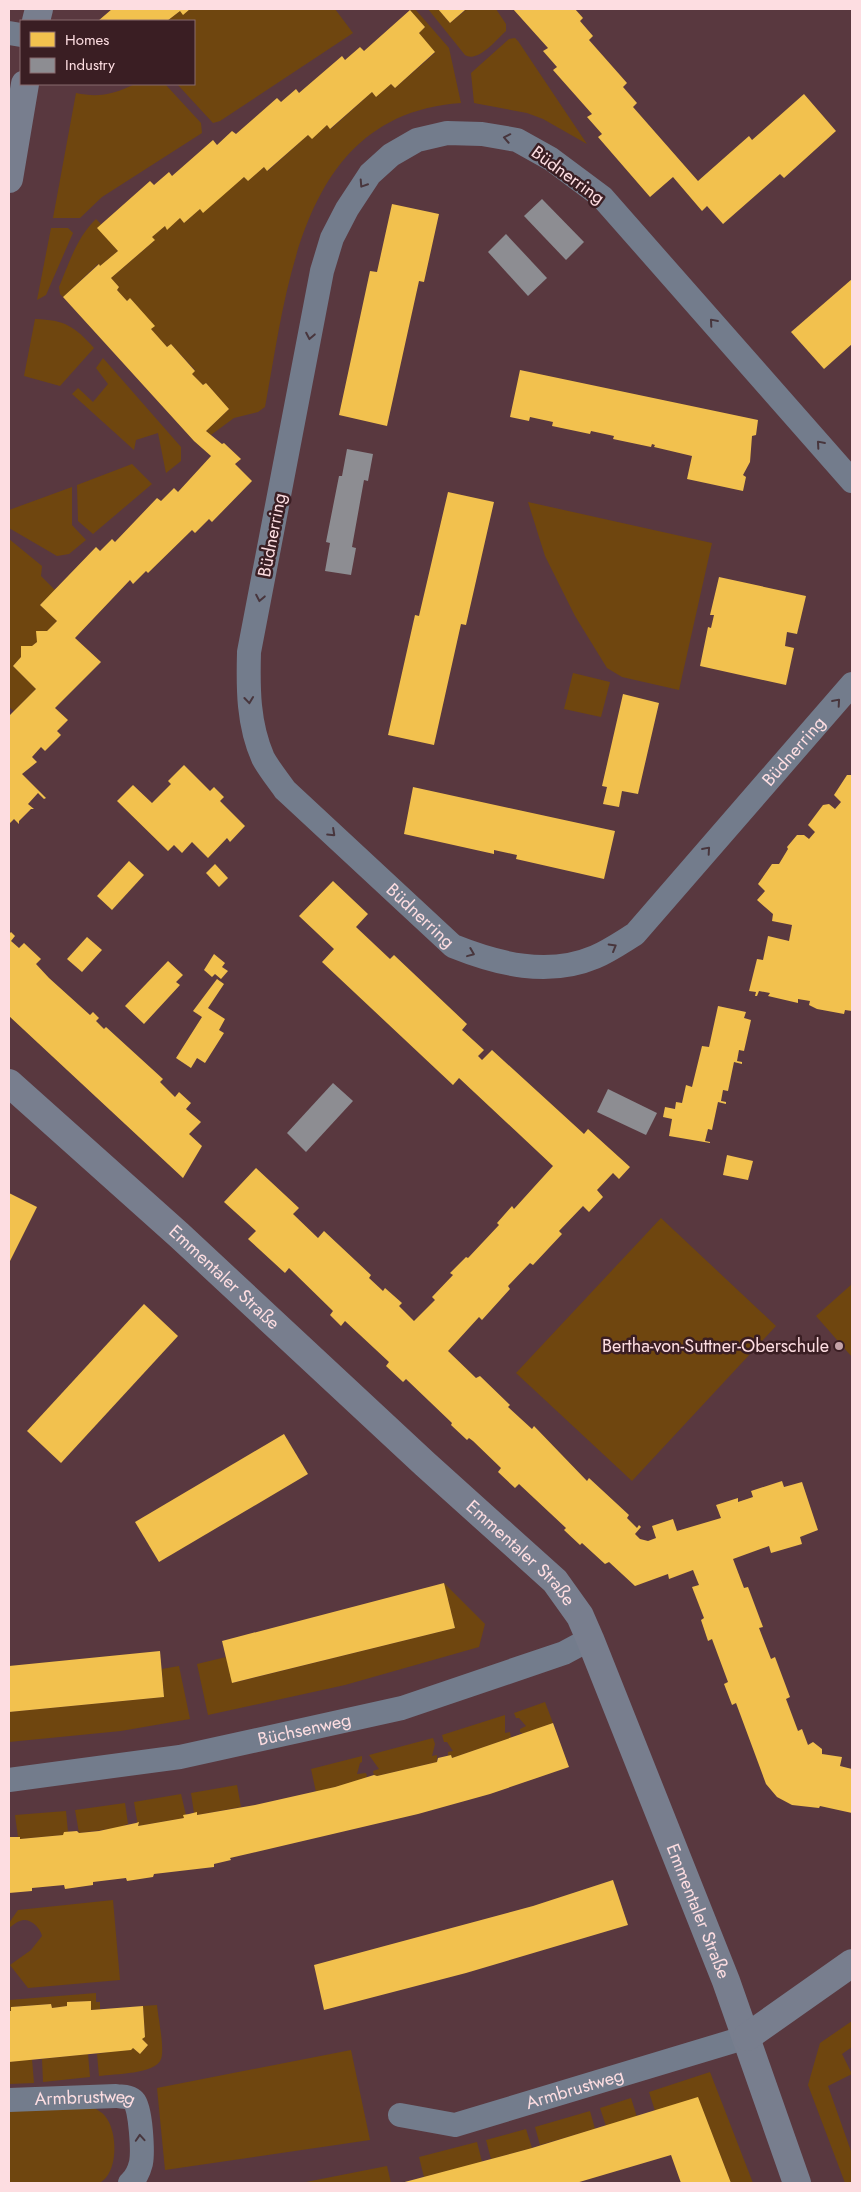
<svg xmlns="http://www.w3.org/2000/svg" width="861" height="2192" font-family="Jost,sans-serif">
	<rect width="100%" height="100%" fill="#59383f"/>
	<g fill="#6f460f">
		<polygon points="190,9 335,9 353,33 220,121 213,123 177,84 194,84 194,21 167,21 180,11 183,14"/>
		<path d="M411,9h4l34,39 12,55c-160,11 -173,181 -196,304l-7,5 -24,6 -23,17 -5,-4 23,-22 -23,-26 -3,2 -11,-11 3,-4 -24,-26 -4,3 -16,-18 3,-3 -24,-28 -3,3 -10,-11 2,-3 -8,-9 43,-37 -2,-4 13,-11 2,3 13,-11 4,5 16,-14 3,3 41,-35 4,4 16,-14 4,4 40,-36 4,3 15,-13 4,4 41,-37 4,5 15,-13 4,4 40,-35 -16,-20 6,-6 -15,-17z"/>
		<path d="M428,9h10l12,14 15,-12 -1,-2h32l10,15v7c-10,9 -28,32 -41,24z"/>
		<polygon points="515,38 518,41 587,144 543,119 527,113 474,103 471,73 509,39"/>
		<path d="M135,84h30l36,39 1,10 -100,64 -22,21h-27l23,-125c23,5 38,1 59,-9z"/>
		<path d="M96,219l5,5 -3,4 20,23 -18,15 -2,-2 -35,33 -3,-3 -1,-7c10,-24 18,-50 37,-68z"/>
		<polygon points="51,228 68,228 73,233 46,295 37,300"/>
		<path d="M35,319c30,1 39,7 59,29l-34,38 -36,-10z"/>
		<polygon points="103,358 181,447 181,461 166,473 158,433 136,440 134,450 72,394 78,388 93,402 108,384 96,368"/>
		<polygon points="132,464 152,484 93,534 78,521 77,485"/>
		<polygon points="72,487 72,525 86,540 69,554 57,556 9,528 9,510"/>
		<polygon points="528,502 712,543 679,690 622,677 607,668 575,616 545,556"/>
		<polygon points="9,539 42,566 41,576 55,590 40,605 57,621 47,631 37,631 37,642 32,646 21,646 21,657 13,666 36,689 14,711 9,707"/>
		<polygon points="573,673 610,682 601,717 564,709"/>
		<polygon points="661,1218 776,1326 632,1481 516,1373"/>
		<polygon points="852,1284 852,1357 816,1316"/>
		<polygon points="444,1583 485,1624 479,1647 345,1685 208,1715 197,1664 226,1657 233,1683 455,1628"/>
		<polygon points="179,1666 190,1719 121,1731 9,1742 9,1712 164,1697 162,1669"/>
		<polygon points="545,1702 553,1723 523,1734 520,1732 520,1729 526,1726 519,1718 516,1718 514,1713"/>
		<polygon points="505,1715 505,1733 510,1732 511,1738 452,1758 451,1755 448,1756 448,1752 453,1751 447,1742 444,1742 442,1735"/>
		<polygon points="433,1738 435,1744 432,1756 437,1755 437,1762 377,1776 374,1775 373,1771 379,1769 369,1755"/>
		<polygon points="362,1756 362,1762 360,1763 357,1774 366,1773 367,1776 365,1779 316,1792 311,1769"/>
		<polygon points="237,1785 241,1807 197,1815 194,1813 191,1793"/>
		<polygon points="181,1794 186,1815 184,1818 138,1826 134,1802"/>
		<polygon points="125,1803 128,1824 124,1825 124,1827 79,1833 75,1810"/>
		<polygon points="66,1811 68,1832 63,1835 20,1839 18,1837 15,1815"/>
		<path d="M113,1900l7,80 -92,8 -18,-23 21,-15 11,-14c-2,-9 -13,-19 -22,-15 -4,1 -8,5 -11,7v-5l9,-13z"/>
		<polygon points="96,1993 96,2002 100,2002 100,2009 91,2010 90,2001 67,2002 67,2006 52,2008 51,2004 11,2007 11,2011 9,2011 9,2000"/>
		<path d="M157,2005c1,12 8,44 4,54 -5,15 -47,15 -62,17l-2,-22 36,-6 7,6 8,-9 -6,-6 3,-3 -2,-30z"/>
		<polygon points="852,2021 852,2047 842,2054 852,2074 828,2086 852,2154 852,2183 845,2183 808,2085 820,2043"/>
		<polygon points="351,2050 370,2140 165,2170 157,2088"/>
		<polygon points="88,2054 90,2077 43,2082 42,2059"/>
		<polygon points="32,2059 34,2083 9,2084 9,2062"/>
		<polygon points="710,2072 753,2183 731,2183 698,2098 655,2111 649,2092"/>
		<polygon points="631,2098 637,2117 606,2126 600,2108"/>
		<path d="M93,2107c4,3 9,5 12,9 13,15 14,58 -6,67h-90v-73z"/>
		<polygon points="590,2111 595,2129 540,2145 535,2127"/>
		<polygon points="526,2129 532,2148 491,2159 486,2140"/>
		<polygon points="477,2142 482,2162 424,2177 419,2157"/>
		<polygon points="387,2166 391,2183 301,2183"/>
	</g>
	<g fill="#f2c14e">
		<polygon points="112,9 190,9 183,15 180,11 167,21 98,21"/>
		<polygon points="438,9 464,9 465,10 450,23"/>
		<polygon points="513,9 575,9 583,18 580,21 593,36 589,40 627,83 623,87 637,103 633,107 698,181 749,136 752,140 804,94 836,131 784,178 780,174 723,224 707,206 702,211 673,177 650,197 598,137 602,134 587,117 592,114 553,70 557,67 543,51 548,48"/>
		<polygon points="410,10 425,27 419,33 435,52 395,88 391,84 376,97 372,92 330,129 327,125 312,139 308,135 267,171 264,167 248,181 244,177 203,213 200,209 184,223 180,218 167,230 165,226 152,237 155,240 111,278 119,287 117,290 127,301 130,298 155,326 151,329 167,347 171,344 195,371 192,374 203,385 206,383 229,409 206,431 222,444 224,443 241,459 235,464 252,481 212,522 209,519 195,533 192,530 148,573 146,571 133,584 130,580 75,638 101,662 55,708 68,720 57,731 61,735 45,751 41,747 32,757 37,762 22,774 46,798 44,799 38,793 28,804 34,809 31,809 19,821 19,824 14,819 9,824 9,716 36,689 13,666 21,657 21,646 32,646 37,642 36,631 47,631 57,621 40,605 96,547 100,551 112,539 115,542 157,498 161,501 174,488 178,492 211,456 194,441 63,297 99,264 100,266 118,251 97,228 150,181 154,185 169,172 172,176 213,140 217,145 232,131 236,134 277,98 281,102 296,89 299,93 342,56 345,60 360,47 364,51"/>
		<polygon points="392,204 439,214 424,282 419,281 387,426 339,415 370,271 377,272"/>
		<polygon points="852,279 852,344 824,369 791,332"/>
		<polygon points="520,370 758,420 756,435 752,436 750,462 743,475 746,477 743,491 687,479 692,456 654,447 655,445 652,444 651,447 613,439 614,436 591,431 590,434 552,426 553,422 530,417 529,421 510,417"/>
		<polygon points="448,492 494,502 466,625 461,624 434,745 388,735 415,615 419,616"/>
		<polygon points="719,577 806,596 797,634 787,632 785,646 794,648 786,685 700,666 708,627 711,628 714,615 710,615"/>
		<polygon points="623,694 659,703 638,794 622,791 619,807 603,804 607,787 602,786"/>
		<polygon points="184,765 210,791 214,787 224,797 220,801 245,826 230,842 227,838 208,858 192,842 182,853 174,845 168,851 117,801 133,785 152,803 171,784 168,781"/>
		<polygon points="847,775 852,775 852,1011 845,1010 844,1014 817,1009 809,1005 810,1001 798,999 798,1003 768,996 770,993 759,991 757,996 755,996 756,992 749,991 757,959 763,960 768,936 789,941 792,925 772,921 773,914 757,900 765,891 758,884 772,864 779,864 788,849 787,847 797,835 804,835 809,839 815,832 808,825 823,805 829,804 835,809 841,802 834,795"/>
		<polygon points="413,787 615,831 604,879 516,859 517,855 494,850 494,854 404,834"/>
		<polygon points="129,861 144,875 112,910 97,896"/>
		<polygon points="215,864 228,878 219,887 206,873"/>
		<polygon points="333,881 368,914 356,927 390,959 394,955 467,1024 462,1030 484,1050 478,1056 482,1060 492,1050 584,1134 588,1129 630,1167 619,1179 613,1173 597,1190 603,1197 589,1212 583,1206 559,1231 562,1234 533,1265 530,1263 508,1286 510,1289 482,1320 479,1317 448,1351 476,1378 480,1376 510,1405 508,1407 532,1429 534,1426 587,1481 589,1478 629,1515 627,1518 637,1528 639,1525 641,1527 635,1534 640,1539 648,1541 656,1538 652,1526 673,1519 677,1531 721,1518 716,1505 738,1498 738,1502 753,1497 751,1491 782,1481 784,1487 802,1482 818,1530 800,1537 802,1544 771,1553 769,1546 733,1559 744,1588 748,1587 763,1627 759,1628 771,1659 775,1657 790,1697 786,1699 798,1731 802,1729 808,1745 813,1742 822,1749 822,1754 842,1757 840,1766 852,1769 852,1813 820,1806 819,1808 792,1805 777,1797 766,1784 736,1703 732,1705 724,1684 728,1682 712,1639 708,1641 701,1620 704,1618 692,1587 699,1585 693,1570 669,1579 668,1574 635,1586 609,1562 605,1564 582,1543 580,1545 564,1530 566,1528 519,1484 515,1488 498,1472 501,1468 473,1441 469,1438 467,1440 451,1425 452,1423 406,1379 403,1382 386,1366 389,1362 345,1321 341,1326 330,1315 333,1311 289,1268 285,1273 248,1239 256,1231 224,1202 256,1168 299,1208 293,1214 318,1238 324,1231 371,1275 369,1278 383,1291 385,1288 402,1303 399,1306 414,1321 435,1300 432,1297 453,1275 450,1273 466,1257 468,1258 499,1225 497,1223 512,1206 514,1209 553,1166 459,1078 453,1085 322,962 334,949 299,916"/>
		<polygon points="11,932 15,936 11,941 19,948 24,943 41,959 36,964 49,978 90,1015 93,1012 99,1018 96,1021 104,1029 106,1027 163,1079 160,1082 175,1097 179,1092 191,1103 186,1109 201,1122 189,1134 202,1146 183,1178 9,1016 9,934"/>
		<polygon points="87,937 102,950 82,972 67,959"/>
		<polygon points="214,954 225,963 222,967 228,971 221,979 215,974 212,977 204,970"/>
		<polygon points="168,961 183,975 176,982 180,985 144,1024 125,1006"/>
		<polygon points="217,979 224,984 208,1008 225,1019 219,1030 224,1033 205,1063 197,1058 191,1068 176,1058 202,1017 193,1011"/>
		<polygon points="718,1006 746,1012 744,1018 751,1020 744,1051 739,1050 737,1061 742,1062 742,1064 734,1062 728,1091 723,1090 721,1101 726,1102 726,1104 718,1102 712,1130 708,1129 705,1141 710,1142 710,1143 669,1136 672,1119 663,1117 665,1107 675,1109 676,1102 682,1103 686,1085 692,1087 702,1046 709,1047"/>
		<polygon points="727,1155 753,1161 748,1180 723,1175"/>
		<polygon points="9,1193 37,1207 9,1263"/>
		<polygon points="144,1304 178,1336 61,1463 27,1431"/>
		<polygon points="284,1434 308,1474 159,1562 135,1522"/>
		<polygon points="444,1583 455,1628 232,1683 222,1641"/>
		<polygon points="160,1651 164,1697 9,1712 9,1666"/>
		<polygon points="553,1723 569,1767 490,1794 418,1814 230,1858 231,1860 214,1864 214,1867 154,1874 153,1877 127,1881 126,1878 93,1882 93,1885 65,1889 64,1885 32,1888 32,1891 9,1893 9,1837 20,1837 20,1839 63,1835 64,1832 77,1831 79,1833 99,1831 136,1823 139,1822 138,1826 184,1818 183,1815 189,1814 197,1812 197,1815 255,1805 335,1787 374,1775 377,1776 437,1762 438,1758 451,1755 452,1758"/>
		<polygon points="613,1880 628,1925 466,1973 324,2010 314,1965 533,1906"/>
		<polygon points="91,2001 91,2010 143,2006 145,2037 142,2039 148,2045 140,2054 133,2048 131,2050 9,2062 9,2011 11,2011 11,2007 51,2004 52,2008 67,2006 67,2002"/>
		<polygon points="698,2097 731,2183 681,2183 671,2155 576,2183 401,2183 532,2148"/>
	</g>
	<g fill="#8d8d92">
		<polygon points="542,199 584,242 566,260 524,216"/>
		<polygon points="506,234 547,278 528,296 488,252"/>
		<polygon points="347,449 373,454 368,481 364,480 352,547 356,548 351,575 325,571 330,543 326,542 339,476 342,476"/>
		<polygon points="333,1083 353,1101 306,1152 287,1133"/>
		<polygon points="608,1089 657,1113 646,1135 597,1112"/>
	</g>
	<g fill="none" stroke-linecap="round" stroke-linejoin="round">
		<g stroke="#737c8c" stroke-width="24">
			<polyline points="9,33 21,35"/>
			<path id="s1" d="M852,481l-250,-284 -51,-38 -34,-19 -35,-6 -35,-1 -30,7 -26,15 -21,19 -23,35 -15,29 -10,33 -73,381c-1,36 -1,72 14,106 6,11 15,22 22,32l168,156c45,18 95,31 142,11 14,-6 27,-15 40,-23l217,-250"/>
			<path id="s2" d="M9,1780l171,-23 222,-49 162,-55 26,-14"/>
			<path id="s3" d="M9,2100l107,-4c6,1 14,0 18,5 7,7 9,52 7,62 -2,8 -5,15 -11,20"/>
			<path id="s4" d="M400,2115l55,10 292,-88"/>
		</g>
		<g stroke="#787e8e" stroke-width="28">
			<polyline points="36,21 39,9"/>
			<polyline points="9,179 25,84"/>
			<path id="s5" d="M9,1083l170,152 246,229 130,117 25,35 10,23 136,342 71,202"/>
			<polyline points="747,2037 852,1963"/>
		</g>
	</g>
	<defs><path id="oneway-chevron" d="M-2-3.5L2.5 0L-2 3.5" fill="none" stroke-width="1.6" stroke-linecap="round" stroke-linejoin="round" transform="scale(1.25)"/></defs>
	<g stroke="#48363d">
		<use href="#oneway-chevron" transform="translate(507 138) rotate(-169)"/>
		<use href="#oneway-chevron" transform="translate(363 184) rotate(123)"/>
		<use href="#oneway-chevron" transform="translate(713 322) rotate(-131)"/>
		<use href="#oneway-chevron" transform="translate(310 336) rotate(101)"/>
		<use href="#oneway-chevron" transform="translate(820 444) rotate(-131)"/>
		<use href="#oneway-chevron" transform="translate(260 598) rotate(101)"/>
		<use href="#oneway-chevron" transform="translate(249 700) rotate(84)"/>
		<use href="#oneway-chevron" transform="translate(837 702) rotate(-49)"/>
		<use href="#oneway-chevron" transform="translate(332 833) rotate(43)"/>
		<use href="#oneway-chevron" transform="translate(707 850) rotate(-49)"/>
		<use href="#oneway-chevron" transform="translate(613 947) rotate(-30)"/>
		<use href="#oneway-chevron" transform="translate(471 953) rotate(22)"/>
		<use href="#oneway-chevron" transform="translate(140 2138) rotate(-94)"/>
	</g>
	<circle fill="#c4a3a8" stroke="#3a1e23" stroke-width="2" cx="839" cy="1346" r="5"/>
	<g text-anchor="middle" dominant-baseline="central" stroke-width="5" stroke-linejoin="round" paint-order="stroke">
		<g font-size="18" fill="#fddde1" stroke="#3a1e23">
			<text transform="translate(568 175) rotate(36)">Büdnerring</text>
			<text transform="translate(272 535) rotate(-79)">Büdnerring</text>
			<text stroke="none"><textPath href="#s1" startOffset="1948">Büdnerring</textPath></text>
			<text stroke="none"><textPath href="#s1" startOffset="1469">Büdnerring</textPath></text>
			<text stroke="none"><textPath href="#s5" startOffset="290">Emmentaler Straße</textPath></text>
			<text stroke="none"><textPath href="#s5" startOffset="695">Emmentaler Straße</textPath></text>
			<text stroke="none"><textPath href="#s2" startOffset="300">Büchsenweg</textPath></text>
			<text stroke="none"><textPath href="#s5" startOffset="1100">Emmentaler Straße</textPath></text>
			<text stroke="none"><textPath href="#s4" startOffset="181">Armbrustweg</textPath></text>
			<text stroke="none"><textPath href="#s3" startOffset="76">Armbrustweg</textPath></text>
		</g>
		<g font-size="18" fill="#fddde1" stroke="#3a1e23" text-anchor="end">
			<text x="829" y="1346">Bertha-von-Suttner-Oberschule</text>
		</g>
	</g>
	<rect width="861" height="2192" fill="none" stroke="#fddde1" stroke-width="20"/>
	<rect x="20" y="20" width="175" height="65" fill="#3a1e23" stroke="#886a6f"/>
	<rect x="30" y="32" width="25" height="15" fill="#f2c14e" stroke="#886a6f"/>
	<text x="65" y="45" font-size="15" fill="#fddde1">Homes</text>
	<rect x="30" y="58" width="25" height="15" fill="#8d8d92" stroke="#886a6f"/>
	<text x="65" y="70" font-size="15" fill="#fddde1">Industry</text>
</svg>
